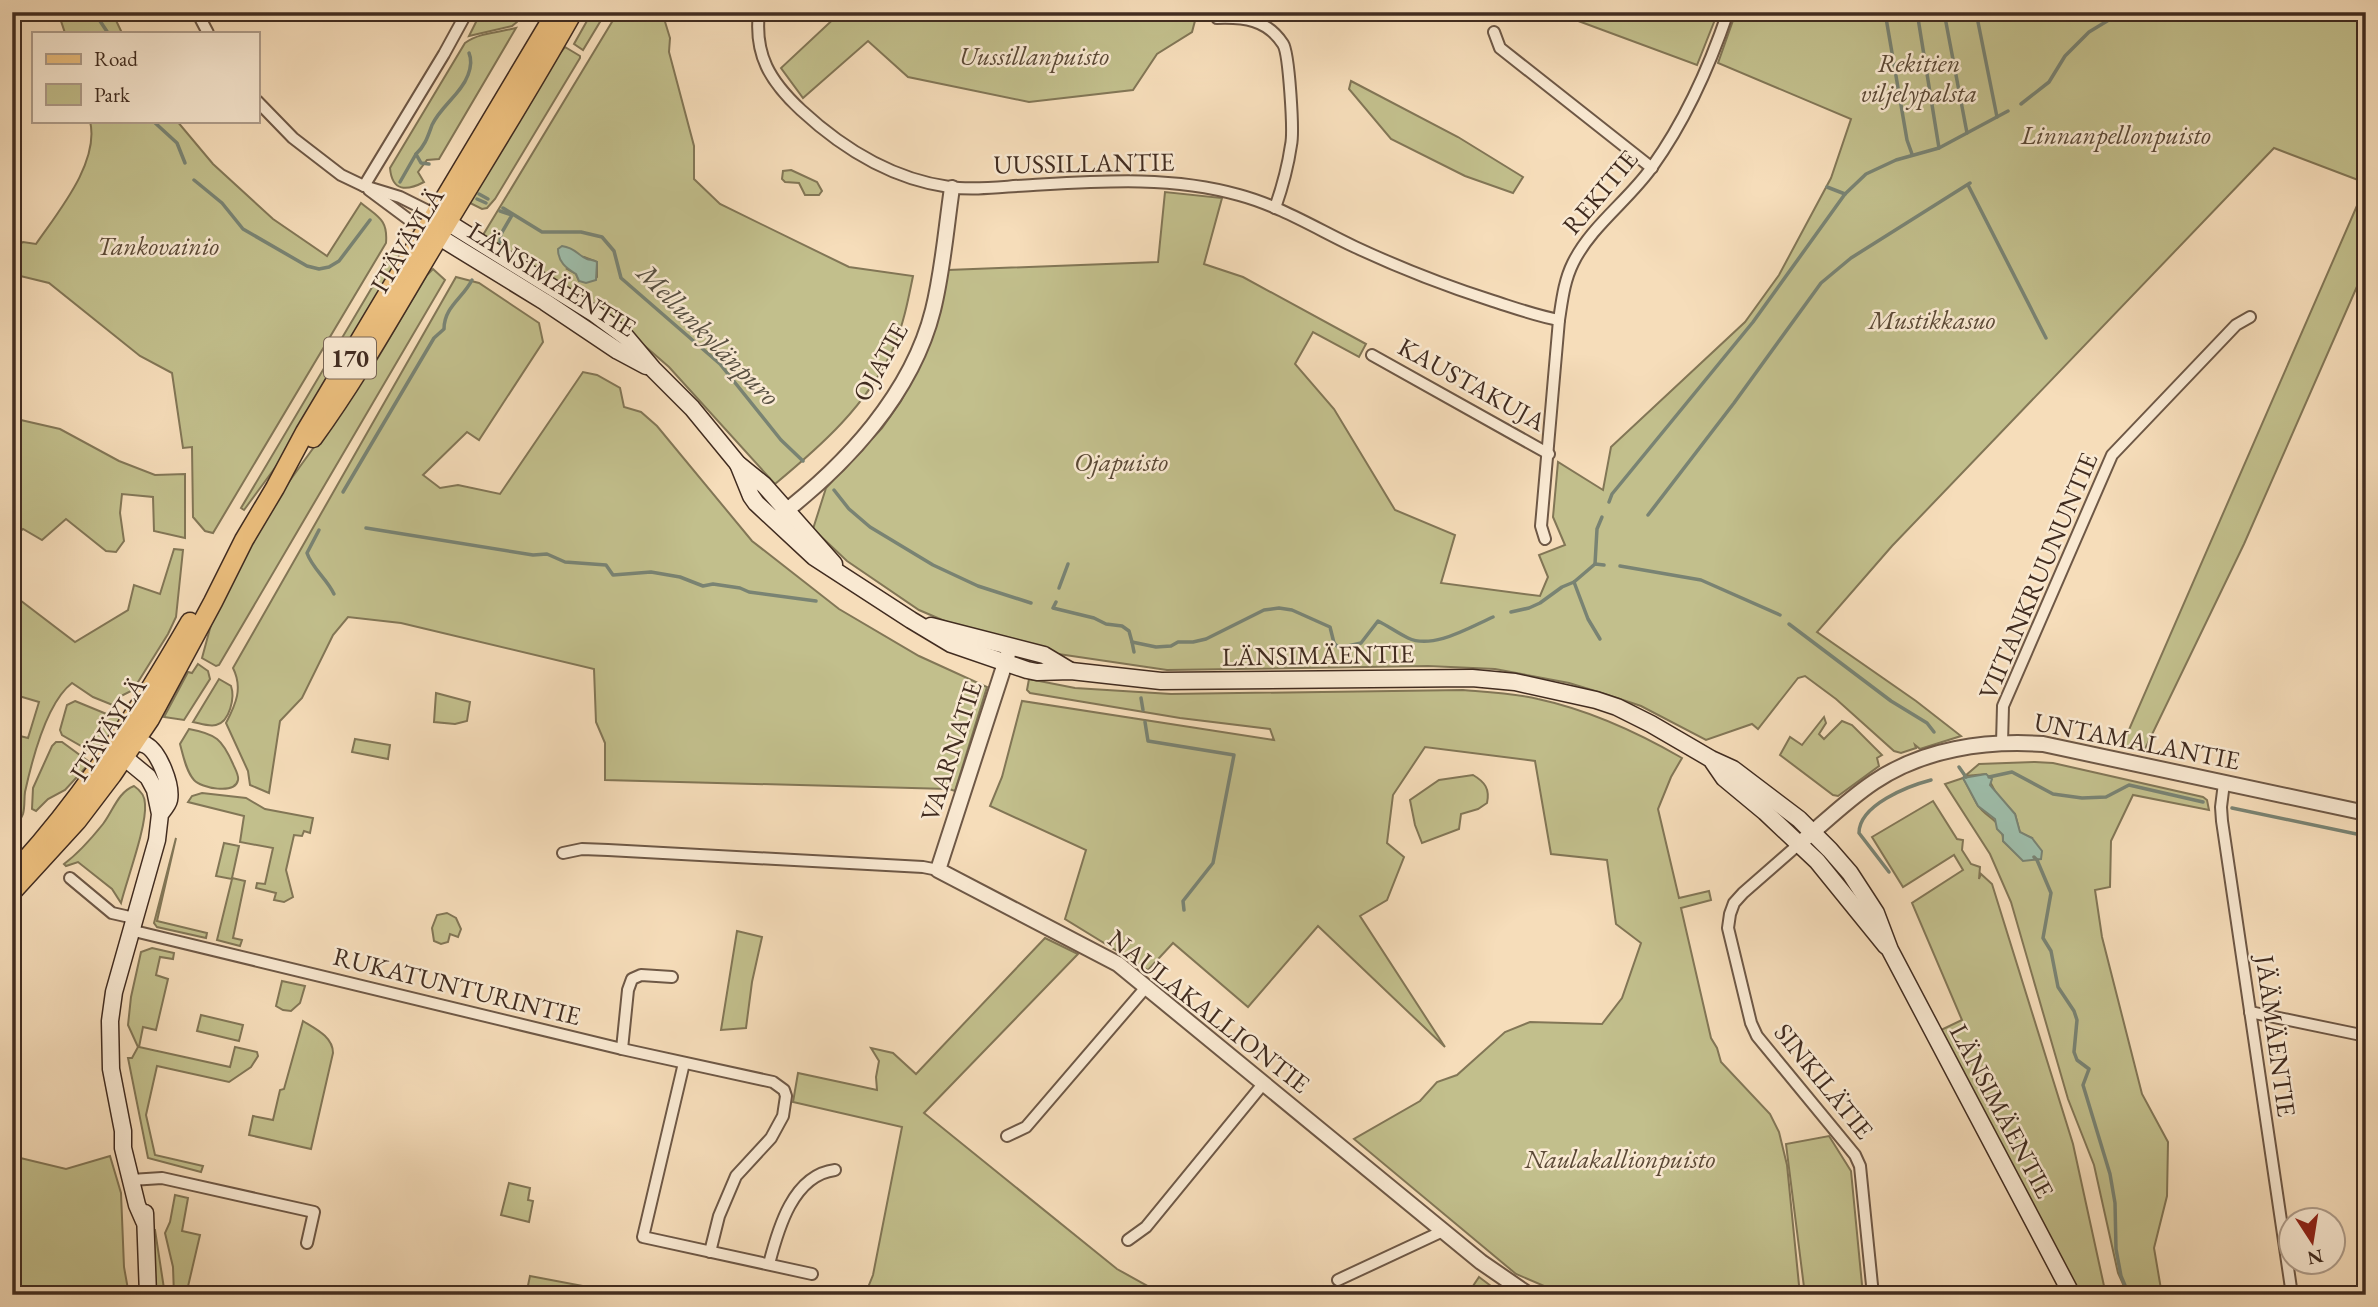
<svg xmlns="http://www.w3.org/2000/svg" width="2378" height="1307" font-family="'EB Garamond',serif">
	<rect width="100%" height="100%" fill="#f6ddba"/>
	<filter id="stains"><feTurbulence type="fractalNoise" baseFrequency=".00286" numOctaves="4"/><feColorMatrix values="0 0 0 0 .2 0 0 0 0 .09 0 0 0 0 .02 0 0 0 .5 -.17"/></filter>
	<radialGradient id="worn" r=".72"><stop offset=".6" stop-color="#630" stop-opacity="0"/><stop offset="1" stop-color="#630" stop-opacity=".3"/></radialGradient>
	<g fill="#c2bf8c" stroke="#827656" stroke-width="2" fill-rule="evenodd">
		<polygon points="58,12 112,12 122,33 65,33"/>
		<polygon points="481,12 521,12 517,22 512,26 469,36"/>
		<polygon points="592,12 606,12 583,50 574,44"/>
		<path d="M618,12h44l8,26 -1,14 25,94v33l26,25 129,63 64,9c-5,25 -10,50 -20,73 -27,57 -71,96 -118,135l-106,-117 -38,-33 -148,-99zM584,257l13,5v15l-18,4 -3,-7 -9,-5z"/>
		<polygon points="841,12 1149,12 1196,17 1192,32 1157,54 1133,90 1029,102 908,77 868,41 803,98 781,68"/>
		<polygon points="1554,12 1718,12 1697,65"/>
		<polygon points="1736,12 2366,12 2366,183 2274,148 1892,546 1817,632 1916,701 1961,736 1920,749 1915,745 1916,748 1901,753 1894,751 1836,699 1805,676 1798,678 1758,729 1752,724 1706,740 1641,706 1605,694 1569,683 1495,669 1428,666 1167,670 1038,651 961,628 919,610 847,561 813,529 826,488 882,428 901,401 917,370 937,320 948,270 1158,262 1165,192 1222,198 1204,264 1243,277 1366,344 1359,357 1313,332 1295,364 1334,409 1395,510 1455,535 1441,583 1540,596 1548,577 1539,555 1565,545 1553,517 1558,462 1603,490 1611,447 1745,322 1779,275 1831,178 1851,119 1718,63"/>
		<path d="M516,28l-77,131 -12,1 -9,12 6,10c-17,9 -32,10 -34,-14l75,-125c13,-10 35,-11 51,-15z"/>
		<polygon points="565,47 580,56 580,58 495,199 487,208 482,209 470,203 475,189 544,72"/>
		<polygon points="1351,81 1458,137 1523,177 1513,193 1465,176 1391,139 1349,89"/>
		<path d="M90,121h87l36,43 60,55 54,37 34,-53c17,14 27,16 25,40l-173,290 -8,-2 -12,-14 -1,-70 -9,1 -11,-75 -32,-17 -91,-73 -37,-9v-26l11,-6 13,2c22,-32 64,-82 54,-123z"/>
		<polygon points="791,170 817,182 822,191 819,195 805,195 799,183 785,182 782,179 783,171"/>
		<polygon points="2366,185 2366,266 2244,544 2145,749 2121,748"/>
		<polygon points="393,252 400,255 396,267 280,461 244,510 241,508"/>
		<polygon points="433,269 445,280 219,665 216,666 202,658 215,610 278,497 376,361 427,275"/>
		<path d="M456,277l23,6 60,40 4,19 -64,98 -12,-8 -44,43 17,13 18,-3 42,9 83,-122 14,3 23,13 4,19 17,5 16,14 95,115 87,68 80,47 68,31 -32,104 -6,-2 -344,-9v-37l-9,-21 -2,-53 -193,-46 -53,-6 -15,18 -31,63 -22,23 -11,72 -19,-8 -2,-14 -22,-48c10,-19 17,-35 7,-55z"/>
		<polygon points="12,418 60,429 119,461 155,475 185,474 185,538 154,531 153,497 122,494 120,513 124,541 116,552 106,551 66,519 42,540 23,529 12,538"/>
		<path d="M174,549l9,1 -7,67 -8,17 -35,56 -12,6 -6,10 -22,-9 -21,-14c-26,20 -40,77 -47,109 -1,7 0,15 -2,22 -2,6 -6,9 -11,12v-92l16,4 11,-36 -27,-8v-100l63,48 53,-32 6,-25 26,9z"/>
		<polygon points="198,664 208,671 210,679 184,720 164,717 188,672 192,673"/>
		<path d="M219,679l12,7c4,11 -1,36 -15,39 -7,2 -17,-2 -23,-3z"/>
		<path d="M1029,679l46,9 96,6 292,-4c25,2 50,3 75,9 51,11 99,33 144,59l-11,19 -13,32 21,89 30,-7 2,9 -30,8 30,130 6,10 4,14 49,52 9,18 8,33 13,130h-235l-49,-21 -162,-135 66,-38 17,-19 20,-7 48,-43 25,-10 72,2 20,-26 19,-55 -25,-19 -9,-64 -56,-6 -16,-93 -110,-14 -32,48 -6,48 17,14 -17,43 -27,16 85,131 -127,-121 -70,81 -75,-64 -25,27 -83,-51 21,-69 -96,-44 12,-29 20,-76 252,39 -4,-11 -90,-11 -150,-25 -3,-3z"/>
		<polygon points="436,693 470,702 467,721 455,724 434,722"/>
		<polygon points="75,701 109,715 122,718 95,754 62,735 60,730 67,705"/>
		<polygon points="1824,717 1826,723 1819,734 1824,739 1842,721 1852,725 1882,755 1877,758 1879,766 1838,796 1833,795 1780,755 1790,737 1802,745"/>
		<path d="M189,729c27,5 33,10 44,35 2,5 6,11 5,16 -3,15 -37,8 -44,0 -8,-9 -11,-25 -14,-36z"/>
		<polygon points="355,739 390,745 388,759 352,752"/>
		<polygon points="56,742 62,742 88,761 88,765 65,790 48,799 36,811 32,809 33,788 52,746"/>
		<path d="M2035,762l18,1 150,34 4,3 2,10 -76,-15 -22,46 -1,46 -15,3 7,47 40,157 26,48 -1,54 -13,52 8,47h-34l-10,-22 -24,-108 -26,-66 -57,-197 -21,-48 -45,-70 18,-6c5,8 9,17 14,26 9,15 26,15 26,37l17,16 12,-19 -12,-5 -5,-19 -18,-19 -11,-21 -21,2 14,-12z"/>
		<path d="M1473,775c12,7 17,14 14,28l-9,6 -17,5 -2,15 -37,14 -7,-18 -5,-25 29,-20z"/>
		<path d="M134,786c6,4 11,10 11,18 2,22 -18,75 -24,99l-9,-14 -34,-27 -12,4 -2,-2c16,-12 27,-25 39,-40 10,-13 15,-32 31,-38z"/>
		<polygon points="202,793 246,798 265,809 313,818 310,833 304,831 302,836 294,835 286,870 293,897 284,902 274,900 276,893 256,888 257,883 265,884 273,848 240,842 244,816 188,802 192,796"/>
		<polygon points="1933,801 1957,839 1963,840 1962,850 1971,864 1980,867 1979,879 1981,874 1992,884 2073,1144 2106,1295 2080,1295 1941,1030 1962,1020 1912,903 1963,870 1954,855 1903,887 1872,837"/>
		<polygon points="176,838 157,921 207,933 206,938 157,927 154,923"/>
		<polygon points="224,843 239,846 232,878 245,881 233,938 242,940 240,946 217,940 232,879 216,876"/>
		<polygon points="447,913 456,918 461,929 458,937 450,934 448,942 441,944 434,941 432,928 437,915"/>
		<polygon points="737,931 762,937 752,982 746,1028 721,1030"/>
		<polygon points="1045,938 1078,954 924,1113 1117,1269 1164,1295 865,1295 873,1275 902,1127 793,1102 798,1073 877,1090 876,1077 879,1061 871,1048 893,1053 916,1074"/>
		<polygon points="152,948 174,953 173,959 160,957 156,975 168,979 156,1030 143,1027 139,1047 230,1067 235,1047 257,1052 258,1056 251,1067 229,1082 157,1066 146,1115 155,1155 203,1166 201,1172 148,1158 128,1058 132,1058 138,1047 128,1025 131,997 141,952"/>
		<polygon points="282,981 305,986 300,1003 291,1011 283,1010 276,1006"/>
		<polygon points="201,1015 243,1025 239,1041 197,1031"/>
		<path d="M303,1021c13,8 30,16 30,32l-22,96 -62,-14 4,-19 20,4 7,-30 4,-1z"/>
		<polygon points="1829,1136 1851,1171 1863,1295 1805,1295 1786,1144"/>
		<polygon points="12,1156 66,1169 110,1156 121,1193 124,1267 129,1295 12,1295"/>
		<polygon points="509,1183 530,1188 528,1200 533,1201 529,1222 501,1215"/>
		<polygon points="175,1195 188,1198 182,1231 200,1235 186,1295 174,1295 173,1267 165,1233 170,1222"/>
		<polygon points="153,1230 155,1230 165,1295 156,1295"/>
		<polygon points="530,1276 583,1286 581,1295 526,1295"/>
		<polygon points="1479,1277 1503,1295 1458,1295 1471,1289"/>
	</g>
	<g fill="#9ebdaa" stroke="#798373" stroke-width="2">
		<path d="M562,246c14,2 15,9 25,13 3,1 7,1 10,3l-1,18 -10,3 -7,-2 -3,-7c-10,-6 -18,-12 -18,-25z"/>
		<polygon points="1986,774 1992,779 1990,785 2015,814 2020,832 2032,838 2042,851 2041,859 2023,861 2003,841 2003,835 1997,829 1995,819 1978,806 1963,778"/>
	</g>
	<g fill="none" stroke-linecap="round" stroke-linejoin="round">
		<g stroke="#798373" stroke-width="3.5">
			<polyline points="94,12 108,33"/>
			<polyline points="1885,12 1907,140 1912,154"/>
			<polyline points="1917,12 1939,148"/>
			<polyline points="1944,12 1967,133"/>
			<polyline points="1976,12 1997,117"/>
			<polyline points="2021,104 2049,82 2065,56 2089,32 2122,12"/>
			<polyline points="153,121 177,143 185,163"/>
			<path d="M429,164l-8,-1 -5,-9c9,-8 12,-18 16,-29 9,-19 29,-31 36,-50 3,-8 4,-15 1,-22"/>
			<polyline points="194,180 222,203 243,229 307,266 319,269 329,267 339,261 370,220"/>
			<polyline points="400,182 416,154"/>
			<polyline points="1968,185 2046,338"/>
			<polyline points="1827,187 1845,194"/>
			<polyline points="479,194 488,199"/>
			<polyline points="477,199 486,203"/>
			<polyline points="503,208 542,232 581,232 602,237 614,251 621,278 720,364 781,440 803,461"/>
			<polyline points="500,242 501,234 512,215 500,211"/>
			<polyline points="834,490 849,509 870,527 933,565 978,586 1031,603"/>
			<path d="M343,492l91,-154 10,-9c0,-22 19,-31 28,-49"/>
			<polyline points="1609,502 1612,494 1753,322 1845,194 1866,174 1896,160 1939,148 2008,111"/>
			<polyline points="1648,515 1734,403 1821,283 1851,258 1970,183"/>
			<polyline points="366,528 533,555 547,554 565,562 606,565 613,575 651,572 680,577 703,586 713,584 740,588 749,592 816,601"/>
			<path d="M319,530l-12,23c5,15 20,26 27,41"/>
			<polyline points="1595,564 1597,529 1602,517"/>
			<polyline points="1620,566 1701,580 1780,615"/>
			<polyline points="1574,582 1588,619 1600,639"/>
			<polyline points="1059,588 1068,564"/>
			<path d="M1056,602l-3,6 41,10 12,6 16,2 7,5 3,11 24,5 15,-1 7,-4h15l13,-3 58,-29 15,-2 13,2 38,17 4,16 5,5 22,-5 17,-22c10,5 20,12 30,17 25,12 62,-11 85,-21"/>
			<polyline points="1511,612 1529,608 1540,603 1562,587 1574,582 1595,564 1604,565"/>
			<polyline points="1789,624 1891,701 1927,723 1934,732"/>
			<polyline points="1132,642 1134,652"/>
			<polyline points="1141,698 1143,710"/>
			<polyline points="1145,722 1148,741 1234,755 1213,863 1183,901 1184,910"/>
			<polyline points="1959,767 1966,777"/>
			<polyline points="1989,777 2012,772 2053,794 2082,798 2106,797 2129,785 2203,802"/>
			<polyline points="2232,808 2366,836"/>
			<polyline points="2034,857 2037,860 2051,893 2043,938 2051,951 2058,987 2074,1011 2077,1020 2074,1052 2077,1060 2089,1069 2083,1085 2110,1174 2115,1203 2116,1249 2121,1276 2129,1295"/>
			<path d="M1889,872l-30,-39c0,-28 49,-47 72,-53"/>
		</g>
		<defs>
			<g id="minor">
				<polyline points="197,12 208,33"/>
				<path d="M759,12c-5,43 11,69 42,98 41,38 91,69 148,77 27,4 57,-1 84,-2 69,-4 139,-9 206,10 41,11 78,34 116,52 45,21 91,39 138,54 22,7 44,15 66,19"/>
				<path d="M1217,18c26,-1 50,1 66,26 6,9 11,88 8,101 -3,21 -9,43 -16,63"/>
				<polyline points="1494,32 1500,48 1652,168"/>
				<polyline points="257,101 293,138 341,175 364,186 400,197 434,214"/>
				<polyline points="364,186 444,54 467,12"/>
				<polyline points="369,190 408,219 426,228"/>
				<polyline points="1372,355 1549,454"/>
				<path d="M1545,539l-4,-13 18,-206c3,-19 5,-39 14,-57 18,-37 56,-63 79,-96 33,-46 58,-102 76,-155"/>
				<polyline points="2002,743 2003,706 2112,455 2236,325 2250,317"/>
				<polyline points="2224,783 2221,807 2222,821 2292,1295"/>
				<polyline points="1799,844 1743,893 1734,903 1730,914 1728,928 1751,1023 1757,1036 1855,1155 1860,1166 1873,1295"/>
				<polyline points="563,853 582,849 608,850 923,867 938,870"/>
				<polyline points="70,878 112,913 134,918"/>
				<polyline points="130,930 622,1049 773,1082 784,1090 786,1096 783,1116 771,1138 736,1176 719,1216 710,1252"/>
				<polyline points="2250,1012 2366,1036"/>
				<polyline points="622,1049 628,990 632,979 641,975 672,977"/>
				<polyline points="684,1063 643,1237 812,1274"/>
				<polyline points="1007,1136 1026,1127 1147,986"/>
				<polyline points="131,1180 162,1178 314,1212 307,1243"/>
				<polyline points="1128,1240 1146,1227 1263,1084"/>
				<path d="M769,1264c9,-35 24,-89 66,-94"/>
				<polyline points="1338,1280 1443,1231"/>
			</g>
			<g id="tertiary">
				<path d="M778,517c68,-52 134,-123 155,-207 10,-40 13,-82 19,-122"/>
				<polyline points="1008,654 938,870 1118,964 1481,1262 1529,1295"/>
				<path d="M1799,844c25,-21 48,-44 75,-62 49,-33 111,-42 169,-38l323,69"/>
			</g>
			<g id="secondary">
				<polyline points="436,215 595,314 626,337 653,369 692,408 738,464 764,485 834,564"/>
				<polyline points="428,230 545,302 618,351 646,366"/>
				<polyline points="738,464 751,496 756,503 814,557 911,620 951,644 1027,670 1037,672 1071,671 1161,681 1472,678 1515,682 1596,700 1617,707 1651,724 1711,759 1733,769 1799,819 1830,850 1850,873 1876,913 1890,950 2072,1295"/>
				<polyline points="931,626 1044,655 1069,670"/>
				<polyline points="1713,762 1724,778 1765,812 1817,861 1886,946"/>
				<polyline points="145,1213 148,1295"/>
				<path d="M144,1221l-7,-16 -14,-57v-17l-12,-62 -1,-48 4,-29 43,-152 3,-26 -5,-24 -7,-13 -23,-19 -7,-16c9,0 20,-1 28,3 13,7 26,40 23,55 -1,5 -6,10 -9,14"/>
			</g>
			<g id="primary">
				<path d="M313,438c48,-66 86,-136 128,-205 44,-73 90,-146 132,-221"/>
				<path d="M21,865c67,-74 119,-157 169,-243"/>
				<polyline points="12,892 77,821 112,775 150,719 213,602 244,540 275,488 305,432 556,12"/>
			</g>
		</defs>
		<use href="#minor" stroke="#6e5846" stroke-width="14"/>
		<use href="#tertiary" stroke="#6e5846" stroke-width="18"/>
		<use href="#secondary" stroke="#412c20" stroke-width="19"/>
		<use href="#primary" stroke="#412c20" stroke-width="21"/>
		<use href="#minor" stroke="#f9e9d2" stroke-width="10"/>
		<use href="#tertiary" stroke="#f9e9d2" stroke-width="14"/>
		<use href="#secondary" stroke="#f9e9d2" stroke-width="16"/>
		<use href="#primary" stroke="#ebbe7d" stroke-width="18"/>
	</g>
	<g text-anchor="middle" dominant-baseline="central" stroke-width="5" stroke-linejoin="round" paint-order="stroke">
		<rect fill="#f9e9d2" stroke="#786555" stroke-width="2" x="324" y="337.5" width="52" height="41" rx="5"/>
		<g font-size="24" font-weight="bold" fill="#412c20">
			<text x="350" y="358">170</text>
		</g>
		<g font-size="26" font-style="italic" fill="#5b4936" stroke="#f9e9d2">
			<text x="1034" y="56">Uussillanpuisto</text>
			<text x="1919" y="63">Rekitien<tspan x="1919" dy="30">viljelypalsta</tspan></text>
			<text x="2116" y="135">Linnanpellonpuisto</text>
			<text x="158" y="246">Tankovainio</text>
			<text x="1932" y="320">Mustikkasuo</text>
			<text x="1121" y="462">Ojapuisto</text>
			<text x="1620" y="1159">Naulakallionpuisto</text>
		</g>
		<g font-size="26" fill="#412c20" stroke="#f9e9d2">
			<text transform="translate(1084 163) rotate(-1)">UUSSILLANTIE</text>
			<text transform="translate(1600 192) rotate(-50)">REKITIE</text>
			<text transform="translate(407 240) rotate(-59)">ITÄVÄYLÄ</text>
			<text transform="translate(552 279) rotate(32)">LÄNSIMÄENTIE</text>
			<text transform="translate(880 362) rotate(-61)">OJATIE</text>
			<text transform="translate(1472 384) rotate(29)">KAUSTAKUJA</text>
			<text transform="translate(2038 576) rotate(-67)">VIITANKRUUNUNTIE</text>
			<text transform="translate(1318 655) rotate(-1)">LÄNSIMÄENTIE</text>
			<text transform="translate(108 729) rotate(-57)">ITÄVÄYLÄ</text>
			<text transform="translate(2137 741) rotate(11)">UNTAMALANTIE</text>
			<text transform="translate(951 751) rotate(-72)">VAARNATIE</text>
			<text transform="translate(457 986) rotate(14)">RUKATUNTURINTIE</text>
			<text transform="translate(1209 1011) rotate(38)">NAULAKALLIONTIE</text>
			<text transform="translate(2276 1036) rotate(82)">JÄÄMÄENTIE</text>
			<text transform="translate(1824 1081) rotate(51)">SINKILÄTIE</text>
			<text transform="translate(2002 1111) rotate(62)">LÄNSIMÄENTIE</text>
		</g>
		<g font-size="28" font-style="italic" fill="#585042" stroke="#f9e9d2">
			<text transform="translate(709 334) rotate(45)">Mellunkylänpuro</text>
		</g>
	</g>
	<rect width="2378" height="1307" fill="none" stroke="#f6ddba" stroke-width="42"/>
	<rect x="14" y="14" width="2350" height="1279" fill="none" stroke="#412c20" stroke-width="3.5"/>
	<rect x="21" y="21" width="2336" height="1265" fill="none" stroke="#412c20" stroke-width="2"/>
	<rect x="32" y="32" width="228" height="91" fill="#f9e9d2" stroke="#af9d8b" stroke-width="2"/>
	<rect x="46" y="54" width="35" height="10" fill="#ebbe7d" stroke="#af9d8b" stroke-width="2"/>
	<text x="94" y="66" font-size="21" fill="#412c20">Road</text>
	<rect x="46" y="84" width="35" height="21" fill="#c2bf8c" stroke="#af9d8b" stroke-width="2"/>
	<text x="94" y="102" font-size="21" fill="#412c20">Park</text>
	<g transform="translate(2312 1241) rotate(168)"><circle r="33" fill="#f9e9d2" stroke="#af9d8b" stroke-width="2"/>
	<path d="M0-5L12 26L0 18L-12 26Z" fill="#8f2418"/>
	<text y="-10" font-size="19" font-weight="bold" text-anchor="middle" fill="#412c20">N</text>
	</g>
	<rect width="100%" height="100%" filter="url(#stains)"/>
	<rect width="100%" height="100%" fill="url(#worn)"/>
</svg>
